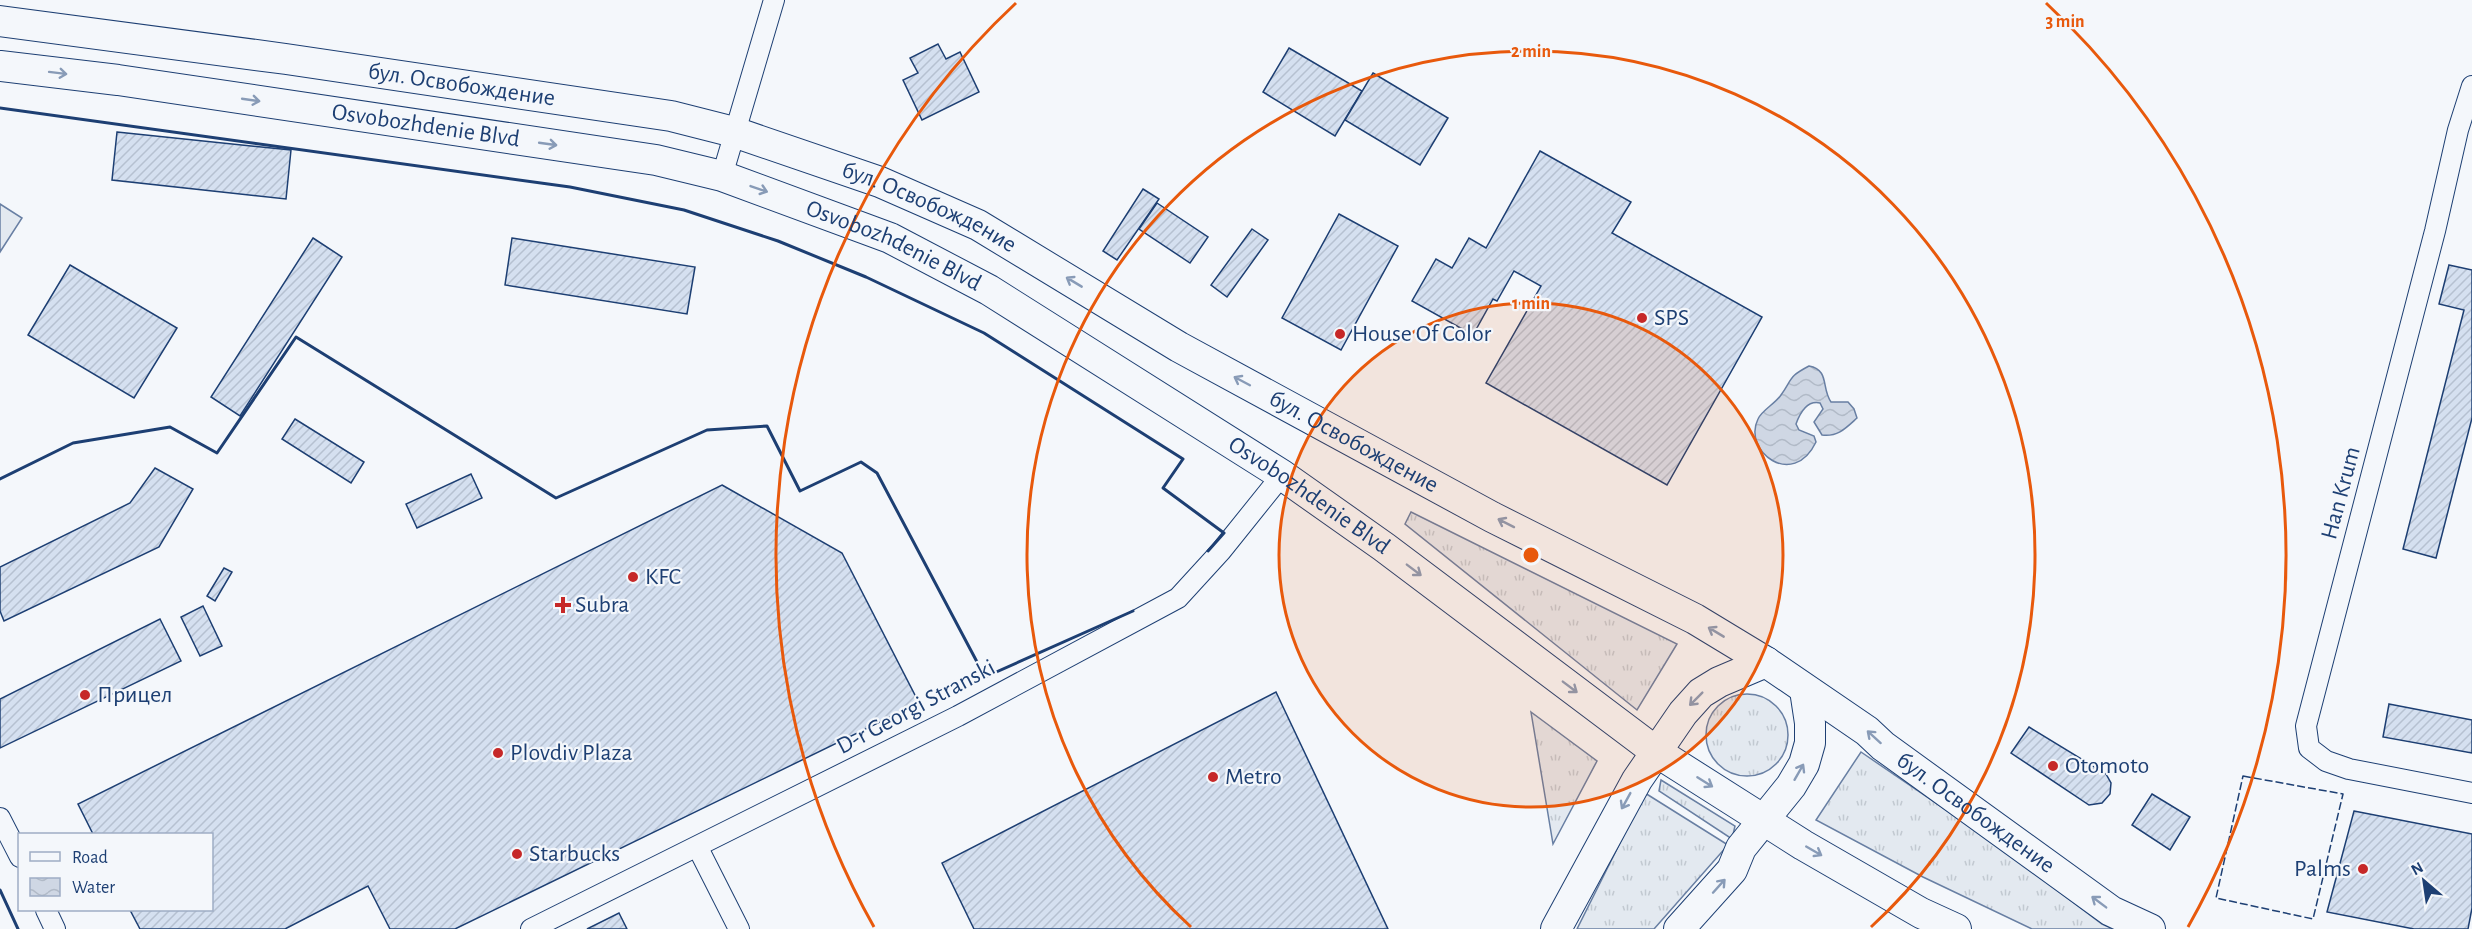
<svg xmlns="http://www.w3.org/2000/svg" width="2472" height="929" font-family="'Alegreya Sans',sans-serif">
	<defs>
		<pattern id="grass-tufts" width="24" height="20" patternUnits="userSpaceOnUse" patternTransform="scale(1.5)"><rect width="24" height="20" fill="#e3e9f0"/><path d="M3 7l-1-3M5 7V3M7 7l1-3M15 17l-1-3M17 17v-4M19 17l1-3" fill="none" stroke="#c2c9d1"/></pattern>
		<pattern id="water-waves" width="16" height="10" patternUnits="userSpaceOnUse" patternTransform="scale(1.5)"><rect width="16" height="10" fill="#cfd7e4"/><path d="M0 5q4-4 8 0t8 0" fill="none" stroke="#b1bac7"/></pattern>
		<pattern id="building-hatch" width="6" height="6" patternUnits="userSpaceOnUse" patternTransform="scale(1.5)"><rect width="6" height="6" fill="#d5e0f0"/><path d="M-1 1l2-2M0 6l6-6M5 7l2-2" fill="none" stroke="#b6c1d1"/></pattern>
	</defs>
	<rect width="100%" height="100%" fill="#f4f7fb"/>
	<g fill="url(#grass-tufts)" stroke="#687fa3" stroke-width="1.5">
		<polygon points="1411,512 1677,644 1637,710 1405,524"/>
		<circle cx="1747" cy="735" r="41"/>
		<polygon points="1531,712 1597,761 1553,844"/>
		<polygon points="1861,752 1993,842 2102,924 2113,929 2032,929 1923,877 1816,820"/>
		<polygon points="1661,780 1735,826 1732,839 1659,791"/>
		<polygon points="1645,793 1728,845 1654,929 1577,929"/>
	</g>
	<polygon fill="#e3e9f0" stroke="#687fa3" stroke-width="1.5" points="0,204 22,218 0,252"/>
	<path fill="url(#water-waves)" stroke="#687fa3" stroke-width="1.5" d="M1809,366c21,4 12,22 22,36h17l6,7 3,9c-11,10 -19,19 -35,17l-8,-13 9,-13 -3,-6c-13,-3 -20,10 -24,21l3,6 15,6 2,6c-23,48 -74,9 -58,-23 4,-9 17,-15 23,-24 12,-17 7,-18 28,-29z"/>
	<g fill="url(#building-hatch)" stroke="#1d3f73" stroke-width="1.5">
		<polygon points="938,44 946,59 960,52 979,92 922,120 903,80 918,73 910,58"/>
		<polygon points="1289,48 1362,91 1335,136 1263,92"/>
		<polygon points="1373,73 1448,118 1420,165 1345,120"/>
		<polygon points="117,132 291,150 286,199 112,180"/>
		<polygon points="1540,151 1631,202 1612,233 1762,317 1667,485 1486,383 1541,286 1514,271 1497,301 1493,299 1473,335 1412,301 1436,259 1452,268 1469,238 1486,248"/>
		<polygon points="1143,189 1159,199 1117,260 1103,251"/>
		<polygon points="1157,203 1208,237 1190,263 1139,229"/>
		<polygon points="1339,214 1398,246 1341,350 1282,318"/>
		<polygon points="1252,229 1268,240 1227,297 1211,285"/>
		<polygon points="313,238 342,257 240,416 211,397"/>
		<polygon points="512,238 695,267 687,314 505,285"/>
		<polygon points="70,265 177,328 134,398 28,335"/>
		<polygon points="2449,265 2472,270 2472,418 2436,558 2403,549 2464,310 2439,304"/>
		<polygon points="295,419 364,462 351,483 282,439"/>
		<polygon points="155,468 193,489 159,547 4,621 0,611 0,567 130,503"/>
		<polygon points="471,474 482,498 417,528 406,504"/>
		<polygon points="722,485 842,553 919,703 455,929 390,929 368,886 285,929 140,929 130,910 212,910 212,834 93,834 78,804"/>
		<polygon points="224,568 232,572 215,601 207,596"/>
		<polygon points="203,606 222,646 200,656 181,617"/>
		<polygon points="160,619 181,661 0,748 0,699"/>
		<polygon points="1276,692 1388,929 974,929 942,863"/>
		<polygon points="2389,704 2472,720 2472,753 2383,737"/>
		<polygon points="2029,727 2106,774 2111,783 2110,794 2102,803 2089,805 2011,753"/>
		<polygon points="2152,794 2190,817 2170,850 2132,825"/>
		<polygon points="2354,811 2472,834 2472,908 2468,929 2414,929 2327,912"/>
		<polygon points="619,913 627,929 587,929"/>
	</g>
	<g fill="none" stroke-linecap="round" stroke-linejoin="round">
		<defs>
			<g id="minor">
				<polyline points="2472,86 2458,130 2435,231 2306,726 2309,748 2326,761 2349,769 2472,793"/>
				<polyline points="722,176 774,0"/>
				<polyline points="0,818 20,857"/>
				<polyline points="698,848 739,929"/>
				<polyline points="46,910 55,929"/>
				<polyline points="531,929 958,716 1178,598 1221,551 1282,475"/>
			</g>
			<g id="primary">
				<path id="s1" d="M0,21l286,38 385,57 63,16 146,50 98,43 201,122 313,170 203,102 71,43 101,69 16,15 228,165 39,18"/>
				<path id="s2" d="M0,66l118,14 538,80 66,16 168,62 99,52 293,185 102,72 271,204 148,94 118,68 35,16"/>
				<polyline points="1556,929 1637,780 1683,713 1701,693 1719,682 1766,662"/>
				<polyline points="1679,929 1732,870 1741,848 1791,786 1804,764 1810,743 1810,723 1805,690"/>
			</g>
		</defs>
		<use href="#minor" stroke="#1d3f73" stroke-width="22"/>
		<use href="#primary" stroke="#1d3f73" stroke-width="32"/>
		<use href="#minor" stroke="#f4f7fb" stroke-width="20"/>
		<use href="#primary" stroke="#f4f7fb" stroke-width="30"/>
		<polygon stroke="#1d3f73" stroke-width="1.5" stroke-dasharray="8 3" stroke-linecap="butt" points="2243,776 2343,794 2313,919 2216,898"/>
		<g stroke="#1d3f73" stroke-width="3">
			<polyline points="0,108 570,187 684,210 778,241 866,277 984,333 1183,459 1163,488 1224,533 1208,551"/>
			<polyline points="0,479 73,443 170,427 217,453 296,337 556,498 707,430 767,426 800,491 861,462 877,473 985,677 1133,611"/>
			<polyline points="0,890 18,929"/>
		</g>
	</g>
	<defs><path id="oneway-shaft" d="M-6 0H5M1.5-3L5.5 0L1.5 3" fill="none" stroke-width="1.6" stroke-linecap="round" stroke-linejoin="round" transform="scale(1.5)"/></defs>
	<g stroke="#889bb7">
		<use href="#oneway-shaft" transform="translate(58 73) rotate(7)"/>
		<use href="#oneway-shaft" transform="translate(251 100) rotate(8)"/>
		<use href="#oneway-shaft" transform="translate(548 144) rotate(8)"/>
		<use href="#oneway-shaft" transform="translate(759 189) rotate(19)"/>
		<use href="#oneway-shaft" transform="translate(1074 282) rotate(-149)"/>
		<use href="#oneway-shaft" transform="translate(1242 381) rotate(-152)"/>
		<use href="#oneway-shaft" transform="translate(1506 523) rotate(-153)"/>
		<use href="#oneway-shaft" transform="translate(1414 570) rotate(37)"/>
		<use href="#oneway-shaft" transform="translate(1716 632) rotate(-149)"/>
		<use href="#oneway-shaft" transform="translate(1570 687) rotate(37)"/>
		<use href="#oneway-shaft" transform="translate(1696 699) rotate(135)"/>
		<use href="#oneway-shaft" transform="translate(1874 737) rotate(-138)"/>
		<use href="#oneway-shaft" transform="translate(1799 772) rotate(-60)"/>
		<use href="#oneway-shaft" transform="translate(1705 782) rotate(32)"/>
		<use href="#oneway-shaft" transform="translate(1626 801) rotate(119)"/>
		<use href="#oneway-shaft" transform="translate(1814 851) rotate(30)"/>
		<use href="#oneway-shaft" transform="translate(1719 886) rotate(-48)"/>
		<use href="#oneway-shaft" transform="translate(2099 902) rotate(-143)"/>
	</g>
	<circle cx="1531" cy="555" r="252" fill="#e8590c" fill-opacity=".12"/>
	<g fill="none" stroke="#e8590c" stroke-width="3">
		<circle cx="1531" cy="555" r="252"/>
		<path d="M1191 927A504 504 0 1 1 1871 927"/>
		<path d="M874 927A755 755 0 0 1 1016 3M2046 3A755 755 0 0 1 2188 927"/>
	</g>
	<g fill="#c62828" stroke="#f4f7fb" stroke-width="2">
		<circle cx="1642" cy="318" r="6"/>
		<circle cx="1340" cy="334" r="6"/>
		<circle cx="633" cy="577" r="6"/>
		<path d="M560 596h6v6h6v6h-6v6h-6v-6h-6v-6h6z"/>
		<circle cx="85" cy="695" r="6"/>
		<circle cx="498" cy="753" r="6"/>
		<circle cx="2053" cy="766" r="6"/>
		<circle cx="1213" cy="777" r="6"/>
		<circle cx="517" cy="854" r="6"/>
		<circle cx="2363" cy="869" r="6"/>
	</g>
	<g text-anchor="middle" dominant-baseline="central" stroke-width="4.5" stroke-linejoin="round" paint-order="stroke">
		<g font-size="24" fill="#1d3f73" stroke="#f4f7fb">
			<text stroke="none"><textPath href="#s1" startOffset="466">бул. Освобождение</textPath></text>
			<text stroke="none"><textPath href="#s2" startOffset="430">Osvobozhdenie Blvd</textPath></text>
			<text stroke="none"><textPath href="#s1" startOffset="952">бул. Освобождение</textPath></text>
			<text stroke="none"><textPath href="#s2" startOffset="916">Osvobozhdenie Blvd</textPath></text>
			<text stroke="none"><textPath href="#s1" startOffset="1438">бул. Освобождение</textPath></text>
			<text transform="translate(2341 493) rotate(-75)">Han Krum</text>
			<text stroke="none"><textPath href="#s2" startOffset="1402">Osvobozhdenie Blvd</textPath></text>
			<text transform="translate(916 707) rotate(-28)">D-r Georgi Stranski</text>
			<text stroke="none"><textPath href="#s1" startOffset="2164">бул. Освобождение</textPath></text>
		</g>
		<g font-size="24" fill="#1d3f73" stroke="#f4f7fb" text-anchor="start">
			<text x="1654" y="318">SPS</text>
			<text x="1352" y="334">House Of Color</text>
			<text x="645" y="577">KFC</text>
			<text x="575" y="605">Subra</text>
			<text x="97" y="695">Прицел</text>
			<text x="510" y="753">Plovdiv Plaza</text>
			<text x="2065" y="766">Otomoto</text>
			<text x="1225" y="777">Metro</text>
			<text x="529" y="854">Starbucks</text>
			<text x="2351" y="869" text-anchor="end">Palms</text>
		</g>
	</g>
	<circle cx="1531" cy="555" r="9" fill="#e8590c" stroke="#f4f7fb" stroke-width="3"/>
	<g font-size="18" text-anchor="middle" font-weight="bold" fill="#e8590c" stroke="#f4f7fb" stroke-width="4.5" stroke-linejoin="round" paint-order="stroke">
		<text x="2065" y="27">3 min</text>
		<text x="1531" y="57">2 min</text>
		<text x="1531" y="309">1 min</text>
	</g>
	<rect x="18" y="833" width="195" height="78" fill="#f4f7fb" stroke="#9eadc5" stroke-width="1.5"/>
	<rect x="30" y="852" width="30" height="9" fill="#f4f7fb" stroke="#9eadc5" stroke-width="1.5"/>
	<text x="72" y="863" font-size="18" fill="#1d3f73">Road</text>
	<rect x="30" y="878" width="30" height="18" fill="url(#water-waves)" stroke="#9eadc5" stroke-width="1.5"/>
	<text x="72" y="893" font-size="18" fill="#1d3f73">Water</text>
	<g transform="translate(2424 881) rotate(331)" stroke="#f4f7fb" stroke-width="4.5" paint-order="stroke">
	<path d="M0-4.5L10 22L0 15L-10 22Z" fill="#1d3f73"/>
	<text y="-9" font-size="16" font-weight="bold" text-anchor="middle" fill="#1d3f73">N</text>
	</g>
</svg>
